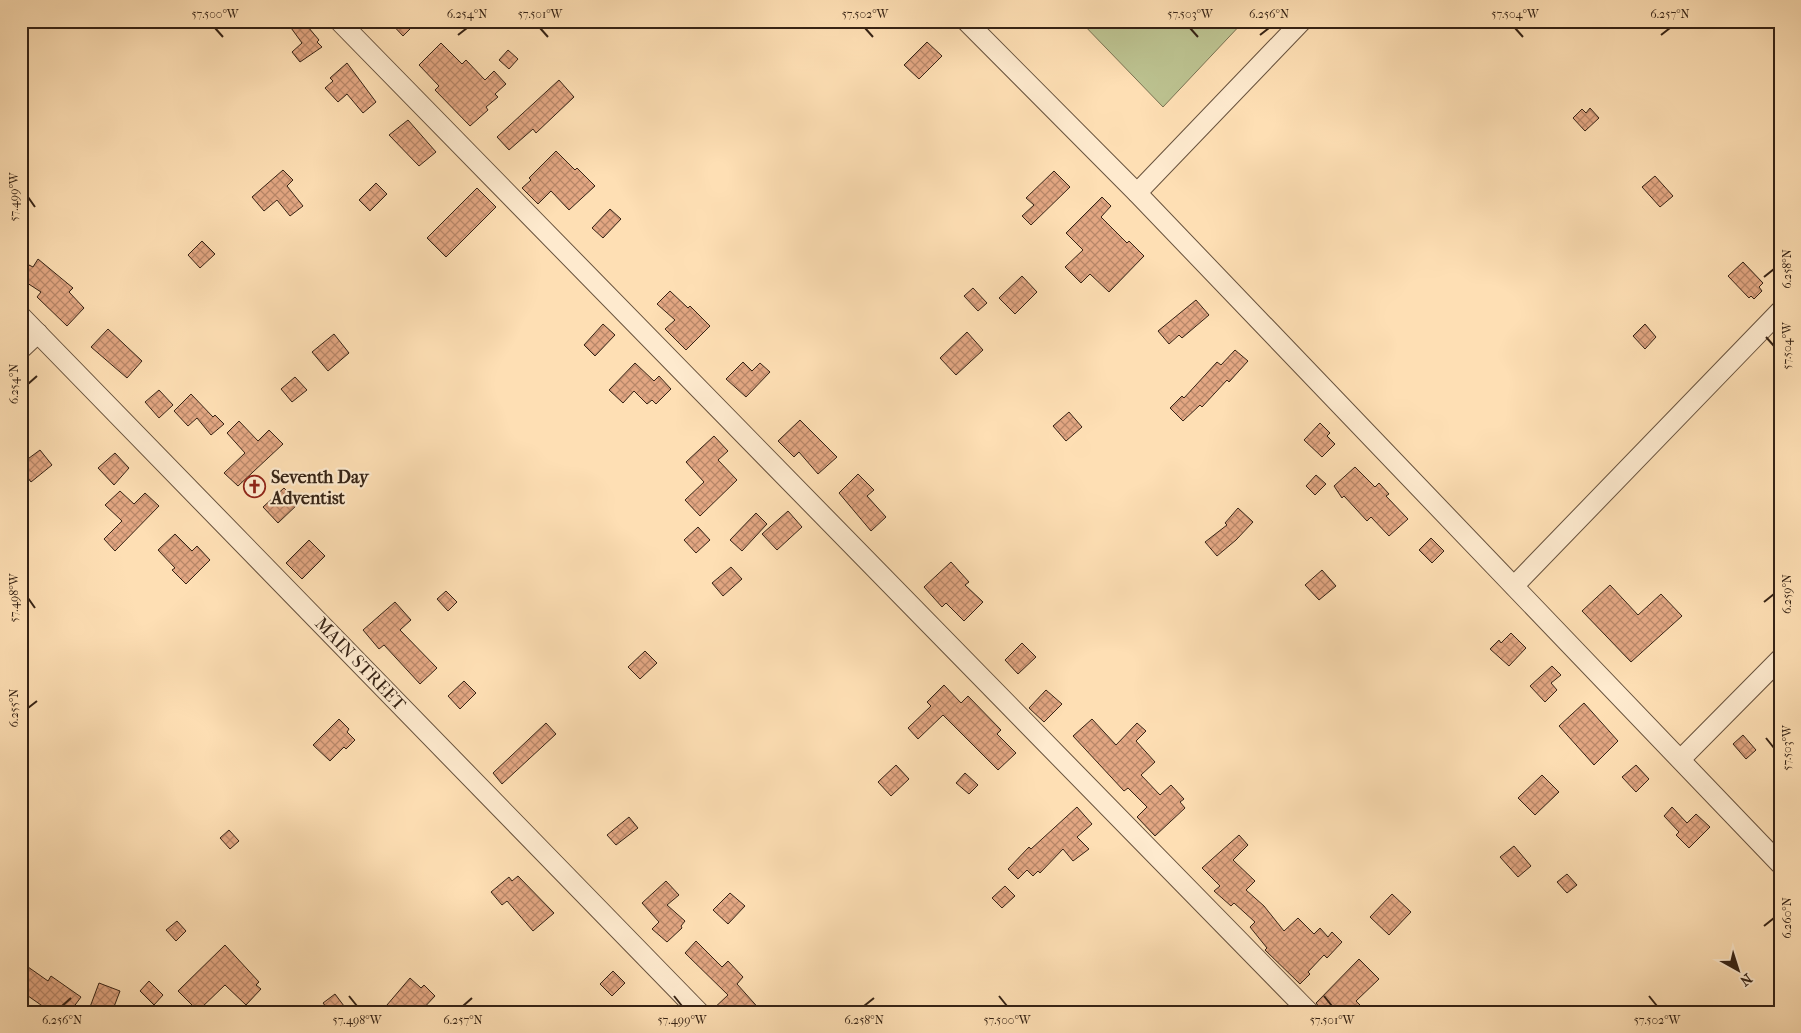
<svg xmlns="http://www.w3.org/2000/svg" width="1801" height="1033" font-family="'IM FELL French Canon',serif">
	<defs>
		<pattern id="building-cross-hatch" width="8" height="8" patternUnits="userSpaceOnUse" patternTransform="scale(1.25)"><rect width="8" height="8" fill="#e2a682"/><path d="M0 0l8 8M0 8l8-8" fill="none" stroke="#b88769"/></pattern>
	</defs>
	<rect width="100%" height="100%" fill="#fedfb4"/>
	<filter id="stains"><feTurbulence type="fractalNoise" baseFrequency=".004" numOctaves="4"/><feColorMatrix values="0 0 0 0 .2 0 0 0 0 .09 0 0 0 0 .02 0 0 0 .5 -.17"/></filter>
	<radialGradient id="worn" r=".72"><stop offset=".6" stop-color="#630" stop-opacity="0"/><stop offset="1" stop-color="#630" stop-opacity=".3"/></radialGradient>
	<polygon fill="#bcc290" stroke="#797252" points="1080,21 1244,21 1163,107"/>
	<g fill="url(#building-cross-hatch)" stroke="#362315">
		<polygon points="286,21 303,21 319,40 317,42 322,47 300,62 292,52 302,43"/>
		<polygon points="389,21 418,21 403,36"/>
		<polygon points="927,42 942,56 919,79 904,65"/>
		<polygon points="441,43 462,64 466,60 485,80 494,71 506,84 495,94 498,97 486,107 488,110 470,126 435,90 439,86 419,65"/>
		<polygon points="508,50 518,59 509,69 499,60"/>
		<polygon points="347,63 376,102 363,113 347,94 338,102 325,88 333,81 330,78"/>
		<polygon points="559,80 574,97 536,133 533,129 509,150 497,137"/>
		<polygon points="1590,108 1599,118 1585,131 1573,118 1582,109 1586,113"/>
		<polygon points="408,120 436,152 419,166 389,135"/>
		<polygon points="556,151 575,170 577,168 595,186 569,210 551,191 538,204 522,188 531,180 529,178"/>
		<polygon points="283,170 293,180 287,186 303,206 290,216 277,200 264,211 252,197"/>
		<polygon points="1054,171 1070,187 1031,225 1022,216 1034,205 1026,198"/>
		<polygon points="1655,176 1673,196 1660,207 1642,187"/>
		<polygon points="376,183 387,194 370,211 359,200"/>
		<polygon points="477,188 496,207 446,257 427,238"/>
		<polygon points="1102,197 1111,206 1101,217 1127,243 1129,241 1144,256 1109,292 1090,274 1081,283 1065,267 1083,250 1066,233"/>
		<polygon points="610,209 621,219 603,238 592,228"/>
		<polygon points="202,241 215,254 200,268 188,255"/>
		<polygon points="38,259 73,288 69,292 84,308 67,326 37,297 41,292 21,279 29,265 33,267"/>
		<polygon points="1743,262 1763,283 1759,287 1762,291 1754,299 1751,296 1749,298 1728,276"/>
		<polygon points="1022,276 1037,292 1015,314 999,298"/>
		<polygon points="973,288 987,303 978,311 964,296"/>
		<polygon points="670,291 688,308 690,306 710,326 686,350 665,329 675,320 657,304"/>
		<polygon points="1196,300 1209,315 1182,338 1179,335 1169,344 1158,331"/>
		<polygon points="603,324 615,335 595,356 584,345"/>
		<polygon points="1645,324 1656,337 1645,349 1633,336"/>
		<polygon points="108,329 142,361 127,378 91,347"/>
		<polygon points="967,332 983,350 956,375 940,358"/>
		<polygon points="334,334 349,353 328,371 312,352"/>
		<polygon points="1235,350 1248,361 1229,382 1227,380 1202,407 1200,405 1183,421 1170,408 1182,396 1184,398 1217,362 1221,365"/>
		<polygon points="743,362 752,371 760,363 770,372 746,397 726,379"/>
		<polygon points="635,363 654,381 659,376 671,389 656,404 652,400 647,404 634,391 623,403 609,390"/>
		<polygon points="295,377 307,390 292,402 281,389"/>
		<polygon points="159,390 173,405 159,418 145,402"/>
		<polygon points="191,394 213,417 215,415 224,424 211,435 197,418 188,426 174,411"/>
		<polygon points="1069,412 1082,427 1066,441 1053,426"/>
		<polygon points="800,420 837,457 818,474 799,452 794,457 778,441"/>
		<polygon points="239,421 258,441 269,430 283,444 238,486 224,473 245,453 227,433"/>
		<polygon points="1320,423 1330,433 1327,436 1335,444 1322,457 1304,440"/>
		<polygon points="714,436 728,451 718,460 737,480 700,516 685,500 704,482 686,462"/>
		<polygon points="40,450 52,465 31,482 21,469 21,464"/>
		<polygon points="115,453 129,468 114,485 98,468"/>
		<polygon points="1355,467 1375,487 1379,483 1389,494 1386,496 1408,519 1389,536 1371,517 1367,521 1344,496 1342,498 1334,486"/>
		<polygon points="858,474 874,490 867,496 886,517 871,531 839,493"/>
		<polygon points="1316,475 1326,484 1315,495 1306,486"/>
		<polygon points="284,488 299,503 278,523 263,507"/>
		<polygon points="120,491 134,504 145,493 159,506 115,551 104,539 122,521 105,505"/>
		<polygon points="1238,508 1253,522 1236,540 1217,556 1205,542 1227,525 1225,523"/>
		<polygon points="788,511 802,527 777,550 762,534"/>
		<polygon points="756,513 767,524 742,551 730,540"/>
		<polygon points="698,527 710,540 696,553 684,540"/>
		<polygon points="175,534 192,551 197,546 210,560 186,584 172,570 175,568 158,550"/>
		<polygon points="1431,538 1444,551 1432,563 1419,550"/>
		<polygon points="309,540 325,556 302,579 286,563"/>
		<polygon points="951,562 969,582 965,585 983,602 964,621 946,603 942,607 924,587"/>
		<polygon points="731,567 742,579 723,596 712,583"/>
		<polygon points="1322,570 1336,586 1319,600 1305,585"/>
		<polygon points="1610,585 1638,615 1661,594 1682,616 1631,662 1582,611"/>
		<polygon points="446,591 457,602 448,611 437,599"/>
		<polygon points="395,602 411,620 400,630 437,668 420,684 384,645 379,649 363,630"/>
		<polygon points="1511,633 1526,648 1509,666 1490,649 1499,640 1501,643"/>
		<polygon points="1022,643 1036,657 1018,674 1005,660"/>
		<polygon points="645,651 657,663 640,679 628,667"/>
		<polygon points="1552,666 1561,675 1551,683 1557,690 1545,702 1530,686"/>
		<polygon points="464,681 476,693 460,709 448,696"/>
		<polygon points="944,685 961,703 968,696 1001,730 997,734 1016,753 998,770 943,715 918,739 908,728 931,706 927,702"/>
		<polygon points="1046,690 1062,704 1044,722 1029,708"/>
		<polygon points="1584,703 1618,741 1594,765 1559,726"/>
		<polygon points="339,719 349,729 347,732 355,740 346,749 344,747 330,761 313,745"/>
		<polygon points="1092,719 1116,745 1137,723 1146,731 1136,741 1155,762 1141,775 1160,795 1171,785 1184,799 1180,802 1185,808 1155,836 1137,817 1147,807 1128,788 1124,791 1073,736"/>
		<polygon points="546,723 556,734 502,784 493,773"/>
		<polygon points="1743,735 1756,750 1746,759 1733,744"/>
		<polygon points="896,765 909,779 891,796 878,782"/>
		<polygon points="1636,765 1649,779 1636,792 1622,777"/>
		<polygon points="965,773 978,785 969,794 956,783"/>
		<polygon points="1542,775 1559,792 1535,815 1518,798"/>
		<polygon points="1077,807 1092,824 1077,837 1089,849 1073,861 1063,849 1040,873 1038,871 1033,876 1027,870 1018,879 1008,869 1029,847 1031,849"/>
		<polygon points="1672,807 1687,823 1696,814 1710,827 1689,848 1676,835 1679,832 1664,816"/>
		<polygon points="629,817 638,828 616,845 607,835"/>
		<polygon points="229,830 239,841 230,849 220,838"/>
		<polygon points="1239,835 1248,845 1233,860 1255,881 1246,890 1264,906 1284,931 1298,918 1314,934 1320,928 1328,937 1332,932 1342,942 1327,958 1324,955 1308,972 1310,974 1300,984 1265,950 1267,948 1250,927 1255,922 1234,903 1231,906 1214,891 1220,886 1202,868"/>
		<polygon points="1514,846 1531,866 1518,877 1500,857"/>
		<polygon points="1567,874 1577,885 1567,893 1557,882"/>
		<polygon points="518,876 554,913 533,931 507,901 502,905 491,892 509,877 512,881"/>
		<polygon points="666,881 679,895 667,905 685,921 681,926 682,928 667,942 652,929 659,922 642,903"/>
		<polygon points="1005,886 1015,896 1002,908 992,898"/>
		<polygon points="730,893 745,906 728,924 713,910"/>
		<polygon points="1392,894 1411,912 1389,935 1370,917"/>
		<polygon points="177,921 186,931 176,941 166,930"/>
		<polygon points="696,941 722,967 728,961 743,977 737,984 762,1012 710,1012 728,995 685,953"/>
		<polygon points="225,945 259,982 256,985 261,989 246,1005 225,985 198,1011 178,991"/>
		<polygon points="1359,959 1379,979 1356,1001 1367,1012 1323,1012 1316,1003"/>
		<polygon points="21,962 48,981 51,976 81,997 70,1012 51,1012 21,991"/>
		<polygon points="613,971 625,983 612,996 600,984"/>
		<polygon points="410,978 421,988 424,985 435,996 420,1012 381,1012"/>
		<polygon points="149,981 163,995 154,1005 140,991"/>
		<polygon points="99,983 120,991 112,1012 104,1012 90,1007"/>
		<polygon points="335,994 344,1006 337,1012 330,1012 323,1003"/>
	</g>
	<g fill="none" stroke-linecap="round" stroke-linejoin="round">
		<defs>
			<g id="minor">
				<polyline points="339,21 1309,1012"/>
				<polyline points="966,21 1137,193 1780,864"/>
				<polyline points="1137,193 1302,21"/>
				<polyline points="21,316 699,1012"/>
				<polyline points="21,349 38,333"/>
				<polyline points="1514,586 1780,311"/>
				<polyline points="1681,759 1780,659"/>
			</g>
		</defs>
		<use href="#minor" stroke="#68523d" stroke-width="21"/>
		<use href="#minor" stroke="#feeace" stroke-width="19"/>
	</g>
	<path fill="none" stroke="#362315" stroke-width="2" d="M215,28l8,9M540,28l8,9M865,28l8,9M1190,28l8,9M1515,28l8,9M458,35l9,-7M1260,35l9,-7M1661,35l9,-7M28,197l7,10M1764,277l10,-8M1766,337l8,9M28,384l9,-8M28,598l7,10M1764,602l10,-8M28,708l9,-7M1766,738l8,10M1764,926l10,-8M349,996l8,10M674,996l8,10M999,996l8,10M1324,996l8,10M1649,996l8,10M62,1006l9,-8M463,1006l9,-8M864,1006l10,-8"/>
	<defs>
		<symbol id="church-ring" viewBox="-11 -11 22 22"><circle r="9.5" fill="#feeace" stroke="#8f2418" stroke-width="1.5"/><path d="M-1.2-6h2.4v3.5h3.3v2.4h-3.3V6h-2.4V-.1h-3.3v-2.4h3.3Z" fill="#8f2418"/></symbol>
	</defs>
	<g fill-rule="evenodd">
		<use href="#church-ring" x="242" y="474" width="25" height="25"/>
	</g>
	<g text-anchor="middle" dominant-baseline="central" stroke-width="4.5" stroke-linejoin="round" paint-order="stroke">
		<g font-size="18" font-weight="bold" fill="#362315" stroke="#feeace" text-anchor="start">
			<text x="271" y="477">Seventh Day<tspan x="271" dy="21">Adventist</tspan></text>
		</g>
		<g font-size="18" fill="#362315" stroke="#feeace">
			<text transform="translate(360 664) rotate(46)">MAIN STREET</text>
		</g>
	</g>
	<rect width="1801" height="1033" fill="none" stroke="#fedfb4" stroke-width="55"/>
	<g transform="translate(1738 970) rotate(141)" stroke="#feeace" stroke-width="4" paint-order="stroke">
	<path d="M0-4L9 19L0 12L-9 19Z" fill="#362315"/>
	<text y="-8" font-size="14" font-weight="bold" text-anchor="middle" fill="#362315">N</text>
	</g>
	<rect x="28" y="28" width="1746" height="978" fill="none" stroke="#362315" stroke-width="2"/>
	<g font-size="12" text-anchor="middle" fill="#362315">
		<text x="215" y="18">57.500°W</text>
		<text x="467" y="18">6.254°N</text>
		<text x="540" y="18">57.501°W</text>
		<text x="865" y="18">57.502°W</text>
		<text x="1190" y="18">57.503°W</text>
		<text x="1269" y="18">6.256°N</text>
		<text x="1515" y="18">57.504°W</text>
		<text x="1670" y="18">6.257°N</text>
		<text transform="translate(14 197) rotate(-90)" y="4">57.499°W</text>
		<text transform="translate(1787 269) rotate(-90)" y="4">6.258°N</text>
		<text transform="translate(1787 346) rotate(-90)" y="4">57.504°W</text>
		<text transform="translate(14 384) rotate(-90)" y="4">6.254°N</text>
		<text transform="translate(1787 594) rotate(-90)" y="4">6.259°N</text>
		<text transform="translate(14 598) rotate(-90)" y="4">57.498°W</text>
		<text transform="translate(14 708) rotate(-90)" y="4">6.255°N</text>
		<text transform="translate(1787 748) rotate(-90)" y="4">57.503°W</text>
		<text transform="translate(1787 918) rotate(-90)" y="4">6.260°N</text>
		<text x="62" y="1024">6.256°N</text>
		<text x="357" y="1024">57.498°W</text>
		<text x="463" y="1024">6.257°N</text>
		<text x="682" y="1024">57.499°W</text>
		<text x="864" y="1024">6.258°N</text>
		<text x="1007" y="1024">57.500°W</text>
		<text x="1332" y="1024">57.501°W</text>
		<text x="1657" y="1024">57.502°W</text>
	</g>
	<rect width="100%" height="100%" filter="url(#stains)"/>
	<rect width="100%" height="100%" fill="url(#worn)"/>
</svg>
